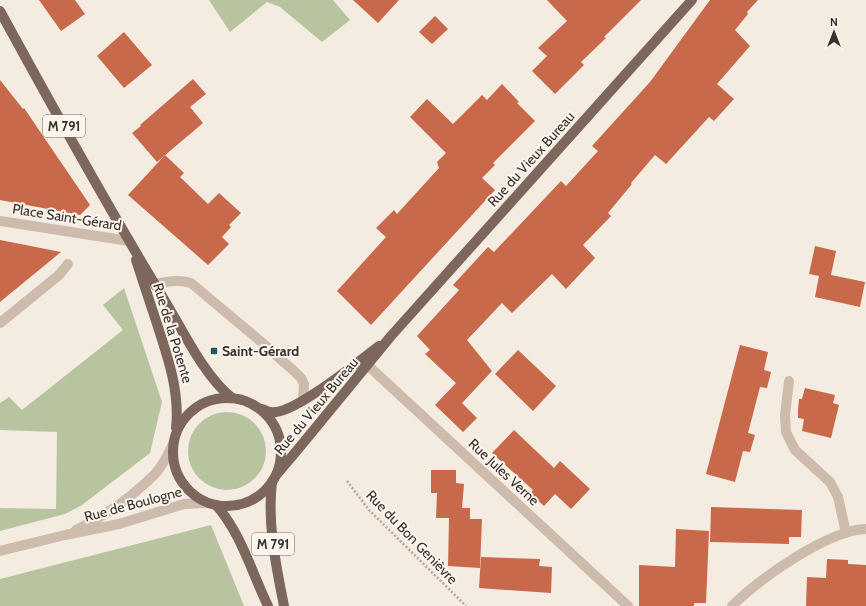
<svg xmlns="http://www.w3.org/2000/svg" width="866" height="606" font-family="Cabin,sans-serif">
	<rect width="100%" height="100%" fill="#f4ebe1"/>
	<g fill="#b8c4a0">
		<polygon points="209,0 333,0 350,20 322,42 280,7 267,2 230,32"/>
		<polygon points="124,288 162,402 150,453 82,505 65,514 0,531 0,508 56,509 57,432 0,430 0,403 9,397 22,410 123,330 103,305"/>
		<circle cx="227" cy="451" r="39"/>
		<polygon points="211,525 244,606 0,606 0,579"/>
	</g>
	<g fill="#c8694b">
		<polygon points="39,0 75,0 85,14 61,31"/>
		<polygon points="353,0 399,0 378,23"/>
		<polygon points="547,0 641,0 604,37 606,38 581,62 584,65 555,94 532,71 547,56 538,48 567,21"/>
		<polygon points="710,0 758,0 747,12 748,14 735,30 750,46 717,84 734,99 714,121 709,117 666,164 655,155 631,183 632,184 608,213 611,216 583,245 595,258 566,289 552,274 512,313 502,303 467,340 492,371 462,403 477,418 463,432 435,405 456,383 425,354 430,350 417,336 459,290 453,285 488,247 494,252 561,181 566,186 598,151 592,146 650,82"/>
		<polygon points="435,16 448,29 432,44 419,32"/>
		<polygon points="124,32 152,65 124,88 97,56"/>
		<polygon points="193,79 206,94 190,107 203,123 157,162 132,133 141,126 140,125"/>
		<polygon points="0,80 23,109 24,108 90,205 80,215 0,200"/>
		<polygon points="502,84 519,102 517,103 535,121 493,163 495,165 482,178 495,190 371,325 337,291 386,237 376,228 394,210 397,214 439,168 437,162 446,153 410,117 427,99 453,124 482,95 487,100"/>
		<polygon points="165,155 184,173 180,177 208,204 219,193 241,213 229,225 231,227 222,237 229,244 208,265 128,195"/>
		<polygon points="0,240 61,252 0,302"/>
		<polygon points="815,246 836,251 831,275 865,282 860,307 815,297 819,276 809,274"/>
		<polygon points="740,345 768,352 764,370 771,372 767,388 760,387 748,433 755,435 750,452 743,451 735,482 706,474"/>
		<polygon points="518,350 556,386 533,411 495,374"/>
		<polygon points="805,388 835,395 833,403 839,405 831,438 802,431 804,419 798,418 798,410 799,399 802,399"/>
		<polygon points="514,430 554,468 560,461 590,489 571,509 555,494 544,506 530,493 533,490 492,453"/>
		<polygon points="431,470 456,470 456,483 464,484 462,508 470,508 470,519 482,519 480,568 448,566 449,518 436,518 437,493 431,493"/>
		<polygon points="711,507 802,510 801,537 789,537 789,544 710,542"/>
		<polygon points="676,529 709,531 706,603 694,603 694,606 639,606 639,565 675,567"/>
		<polygon points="481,557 540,559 539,566 552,567 551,593 479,588"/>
		<polygon points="827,559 848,560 848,564 866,565 866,606 806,606 807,577 826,578"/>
	</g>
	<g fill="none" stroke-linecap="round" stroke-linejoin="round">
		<polyline stroke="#b9a596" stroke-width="2.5" stroke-dasharray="2 2" stroke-linecap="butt" points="347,481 369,510 466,606"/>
		<g stroke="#cdbbac" stroke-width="10">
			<polyline points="0,221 129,241"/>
			<path d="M154,284c13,-2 24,-5 37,-1l68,57 36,32 6,6 3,6 -1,17"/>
			<polyline points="0,323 59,275 68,264"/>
			<polyline points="362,360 628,606"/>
			<polyline points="789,381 785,415 786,432 795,450 830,482 838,497 846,533"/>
			<path d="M76,530c29,-14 57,-34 79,-56 8,-9 13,-19 18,-30"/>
			<polyline points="0,551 65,535 119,524 184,504 207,503"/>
			<path d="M732,606c27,-27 96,-76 134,-77"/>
		</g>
		<g stroke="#7d675c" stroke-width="10">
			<path d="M0,11c53,97 107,195 165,290 18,30 40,76 67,97"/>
			<path d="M136,260c7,21 14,43 21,64 11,34 23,68 19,104"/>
			<circle cx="227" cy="452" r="54"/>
			<path d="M262,409c4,2 9,4 14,3 23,-2 83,-51 103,-66"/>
			<polyline points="277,474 299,448 391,336 692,0"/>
			<path d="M272,482c-5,42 4,83 12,124"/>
			<path d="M216,505c25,28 36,68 52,101"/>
		</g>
	</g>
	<rect fill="#1f5a5e" stroke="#fbf5ee" stroke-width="1.5" x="210" y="347" width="8" height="8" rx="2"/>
	<g text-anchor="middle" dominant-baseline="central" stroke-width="4" stroke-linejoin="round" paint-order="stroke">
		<g fill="#fbf5ee" stroke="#756b66" stroke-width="1">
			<rect x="43" y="115" width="42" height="22" rx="3"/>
			<rect x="252" y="533" width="42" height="22" rx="3"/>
		</g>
		<g font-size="13" font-weight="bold" fill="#3b302b">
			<text x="64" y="126">M 791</text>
			<text x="273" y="544">M 791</text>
		</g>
		<g font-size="14" fill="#3b302b" stroke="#fbf5ee">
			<text transform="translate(531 159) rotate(-48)">Rue du Vieux Bureau</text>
			<text transform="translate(67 217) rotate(9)">Place Saint-Gérard</text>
			<text transform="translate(173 333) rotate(73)">Rue de la Potente</text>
			<text transform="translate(316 406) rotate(-50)">Rue du Vieux Bureau</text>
			<text transform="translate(504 472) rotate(43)">Rue Jules Verne</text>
			<text transform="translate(133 504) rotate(-15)">Rue de Boulogne</text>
			<text transform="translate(412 537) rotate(46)">Rue du Bon Genièvre</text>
		</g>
		<g font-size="14" font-weight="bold" fill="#3b302b" stroke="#fbf5ee" text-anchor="start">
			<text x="222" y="351">Saint-Gérard</text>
		</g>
	</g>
	<g transform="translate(834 32)" stroke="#fbf5ee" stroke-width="3" paint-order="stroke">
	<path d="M0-3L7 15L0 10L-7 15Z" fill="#3b302b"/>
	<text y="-6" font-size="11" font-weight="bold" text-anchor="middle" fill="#3b302b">N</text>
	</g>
</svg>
